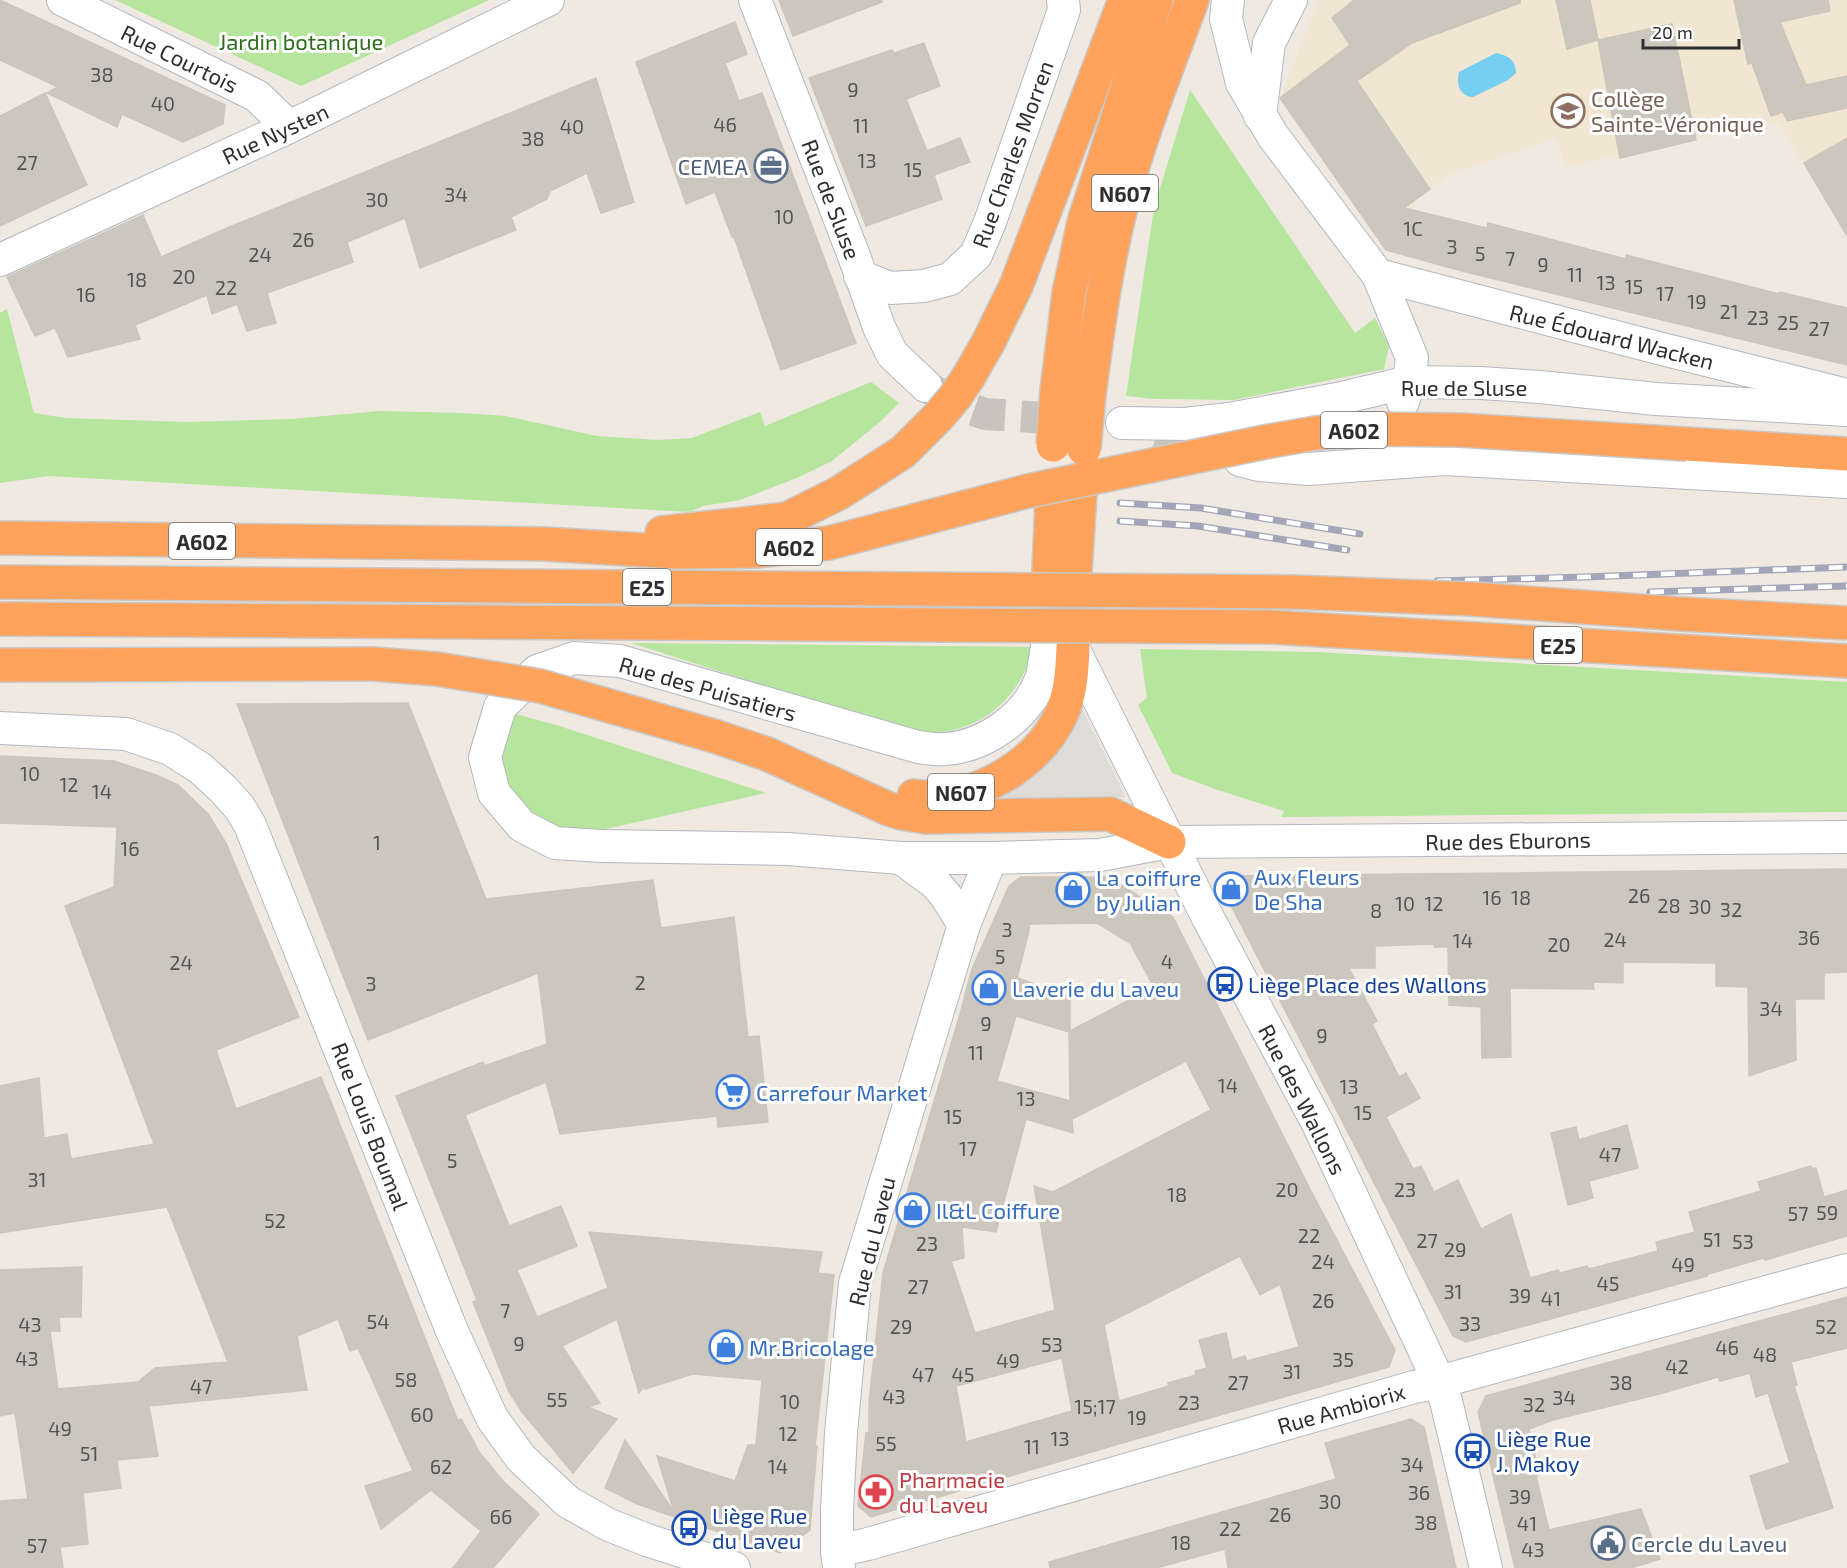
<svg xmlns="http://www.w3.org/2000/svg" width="1847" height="1568" font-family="'Exo 2',sans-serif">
	<rect width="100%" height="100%" fill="#efe9e1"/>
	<polygon fill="#f0e6d1" points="1321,0 1847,0 1847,236 1779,123 1696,140 1620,158 1619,155 1566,167 1556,138 1450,174 1413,201 1416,206 1375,234 1280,99 1318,1"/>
	<g fill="#b6e59e">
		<polygon points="115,0 489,0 301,86"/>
		<polygon points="1190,90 1355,333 1375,318 1389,346 1384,369 1234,400 1155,399 1126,396 1154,208"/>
		<polygon points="7,309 34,413 66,418 187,422 291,419 380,411 463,413 506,416 597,436 657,440 692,438 760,412 765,426 871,382 899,403 881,421 832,461 799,477 740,500 703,506 690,512 48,476 0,483 0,313"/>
		<path d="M631,643l404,4c-20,59 -58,88 -120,87z"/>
		<polygon points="1140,649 1316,652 1847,682 1847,812 1281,817 1284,811 1215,789 1172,773 1138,705 1147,698"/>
		<polygon points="512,713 556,725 766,793 588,833 549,828 515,800 505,780 500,759"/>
	</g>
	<polygon fill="#dfdcd8" points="1082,709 1126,797 1003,799 999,796 1025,782 1041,769 1053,756"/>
	<path fill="#75cff0" d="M1496,53c13,3 19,6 20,20l-8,7 -35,17c-14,-1 -17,-13 -14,-25z"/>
	<g fill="#cbc7bf" stroke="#cbc5ba" stroke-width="1.5" fill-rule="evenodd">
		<polygon points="0,0 225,105 223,124 183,142 122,114 117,127 47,93 58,87 0,60"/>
		<polygon points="779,0 882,0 882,2 793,36"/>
		<polygon points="1354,0 1520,0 1520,3 1412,43 1357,81 1430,189 1404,208 1487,228 1488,223 1626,259 1626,255 1779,294 1780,292 1847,308 1847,365 1462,271 1386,250 1280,98 1350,45 1332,18"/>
		<polygon points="1556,0 1590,0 1598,40 1567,49"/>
		<polygon points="1734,0 1828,0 1830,11 1780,22 1806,85 1847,76 1847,108 1787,121 1783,112 1771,116 1752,63 1748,64"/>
		<polygon points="735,22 747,54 725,63 739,101 762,93 856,343 781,370 734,237 732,237 715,192 686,204 636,62"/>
		<polygon points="1672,24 1696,140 1620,158 1598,40"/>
		<polygon points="924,43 940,86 906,99 927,151 960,138 970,162 934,175 942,199 866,226 809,78 892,50 894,53"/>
		<polygon points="596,78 634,202 601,213 587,173 550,191 547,199 511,217 516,230 420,268 405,218 347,242 353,262 267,293 276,323 247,331 237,304 212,314 207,295 135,325 140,339 68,357 55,328 35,336 7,277 143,215 161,257 227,228"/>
		<polygon points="45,93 87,185 0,226 0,116"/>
		<polygon points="1847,138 1847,236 1804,163"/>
		<polygon points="408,703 486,899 653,880 661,928 734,917 748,1037 759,1036 768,1122 718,1127 717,1116 560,1134 546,1082 465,1115 509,1226 561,1206 577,1246 517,1270 537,1317 608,1288 589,1232 822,1252 818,1273 834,1275 815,1447 817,1446 810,1530 780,1553 637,1504 605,1488 625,1440 674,1512 657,1456 735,1481 748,1445 756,1445 762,1380 693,1374 645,1389 648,1382 639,1393 617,1319 562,1346 600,1403 588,1407 617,1419 573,1473 522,1412 509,1392 473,1302 477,1300 396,1096 483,1062 484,1066 547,1044 538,973 368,1040 237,704"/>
		<polygon points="0,756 114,761 156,775 178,785 208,814 226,843 299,1017 216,1050 236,1109 321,1077 458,1421 461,1419 480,1453 503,1481 539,1514 493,1568 453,1568 481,1531 431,1490 381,1529 365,1486 413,1471 358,1348 350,1351 338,1319 297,1336 307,1390 149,1406 158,1456 117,1460 121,1488 83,1493 88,1544 60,1547 63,1568 0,1568 0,1501 28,1499 15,1413 0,1416 0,1270 82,1267 81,1317 59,1317 60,1331 50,1331 58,1389 138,1382 155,1368 228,1362 167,1207 0,1233 0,1086 39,1078 44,1138 67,1134 71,1159 154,1144 65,906 114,887 117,827 0,823"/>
		<polygon points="1847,869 1847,972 1824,973 1824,999 1795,999 1796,1060 1749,1076 1748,987 1716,986 1716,963 1623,962 1623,983 1593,982 1594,989 1510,988 1511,1057 1482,1058 1481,1007 1449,1005 1448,947 1434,947 1434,944 1375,946 1375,968 1349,968 1377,1021 1372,1024 1399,1077 1406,1073 1420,1098 1386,1117 1413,1169 1421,1166 1434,1192 1458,1180 1481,1229 1511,1214 1530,1278 1558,1270 1560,1273 1587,1266 1589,1269 1658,1251 1656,1242 1695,1232 1689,1212 1761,1191 1758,1182 1811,1166 1812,1169 1816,1168 1824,1197 1847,1190 1847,1236 1765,1260 1764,1258 1708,1274 1707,1276 1466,1342 1453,1336 1222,888 1230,876"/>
		<path d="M1021,877h87l65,40 138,274 84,159 -6,17 -260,74 -258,76 -13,-11 8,-73 3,-1v-29l14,-130 77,-259 12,-45 37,-83zM1097,923l33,20 24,44 -84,44v-35l-53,-18 12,-47v-7zM1016,1016l53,16 1,69 -73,-20zM1186,1061l25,49 -158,82 -19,-6 21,124 -80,23 -24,-72 13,-3 -2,-31 34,5 30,-113 47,14 -1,-14zM1240,1256l20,39 20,-11 19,63 -52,14 -2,-5 -13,4 -6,-27 -27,7 8,28 -12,3 1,4 -28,8 1,3 -50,15 -15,-76zM1062,1358l10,53 -106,31 -10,-56z"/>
		<polygon points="1627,1125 1638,1168 1589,1181 1593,1198 1568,1205 1551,1133 1576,1127 1579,1140"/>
		<polygon points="1847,1297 1847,1348 1791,1362 1797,1385 1794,1386 1833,1508 1766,1529 1750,1476 1790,1463 1768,1393 1756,1397 1750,1373 1720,1381 1718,1377 1663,1393 1553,1420 1529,1429 1539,1475 1536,1476 1549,1530 1641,1509 1660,1559 1631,1568 1515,1568 1478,1412 1486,1396"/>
		<polygon points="1411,1419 1424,1427 1456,1568 1228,1568 1225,1549 1156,1568 1050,1568 1049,1562 1336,1479 1325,1443"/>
	</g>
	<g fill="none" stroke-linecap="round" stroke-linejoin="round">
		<g stroke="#c8c4bd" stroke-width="32" stroke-dasharray="32 16" stroke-linecap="butt">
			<polyline points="931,389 954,403 985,414 1122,423"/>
			<polyline points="1157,433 1225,455"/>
		</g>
		<defs>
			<g id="street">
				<polyline points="63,0 257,96 289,127"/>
				<polyline points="755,0 854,256 879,327 892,354 926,386"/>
				<polyline points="1228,0 1226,19 1242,83 1273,136 1378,275 1412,358 1409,382 1403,402"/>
				<polyline points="1260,116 1269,43 1291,0"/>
				<polyline points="0,260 289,127 548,0"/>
				<polyline points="1378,275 1666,350 1847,395"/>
				<polyline points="860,276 890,288 924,286 950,279 976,255 990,222 1064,10 1063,0"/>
				<polyline points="1122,423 1185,424 1229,419 1337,399 1409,382 1481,383 1540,387 1656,399 1847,410"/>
				<polyline points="1240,460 1259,465 1309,469 1444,459 1847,482"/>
				<path d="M1047,647c-2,11 -3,22 -6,32 -14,38 -56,67 -95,70 -9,1 -19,-1 -28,-2l-298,-86 -46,-3 -37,13 -37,36 -15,50 9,36 28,33 33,17 46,3 187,3 113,9h90l109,-3 69,-13 678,-5"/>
				<polyline points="1073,648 1207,916 1318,1124 1439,1382 1446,1401 1486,1568"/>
				<polyline points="0,728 126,734 170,749 200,768 224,790 240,808 250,825 452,1331 492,1418 521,1458 568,1502 609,1525 647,1540 734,1568"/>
				<polyline points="901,858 935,883 946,896 964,925"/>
				<polyline points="837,1551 868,1544 1414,1387 1439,1382 1847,1270"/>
				<polyline points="839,1568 837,1551 837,1510 841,1433 855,1283 964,925 991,858"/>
			</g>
			<g id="highway">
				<polyline points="969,376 988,343 1016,286 1125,0"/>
				<polyline points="1057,390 1069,293 1084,222 1156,0"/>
				<path d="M1089,394c9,-65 17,-131 34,-194 18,-68 45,-134 69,-200"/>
				<polyline points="1686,444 1847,454"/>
				<polyline points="662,533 787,519 839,493 903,452 938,417"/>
				<polyline points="0,538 544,544 677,552 757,551 829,543 1028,491"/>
				<polyline points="1049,570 1052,501"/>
				<polyline points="1075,571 1080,494"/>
				<polyline points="1269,627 1847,661"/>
				<polyline points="0,665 373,664"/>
				<polyline points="767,754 889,809 901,813 926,817 1110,814 1169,842"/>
				<path d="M914,796c57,8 123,-29 147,-81 10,-22 11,-44 12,-67"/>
			</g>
		</defs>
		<use href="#street" stroke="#b4b7c1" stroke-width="34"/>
		<use href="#highway" stroke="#c9c9c9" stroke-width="36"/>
		<use href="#street" stroke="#fff" stroke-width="32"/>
		<use href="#highway" stroke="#ffa35c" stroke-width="33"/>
		<defs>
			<g id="rail">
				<polyline points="1120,503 1201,508 1360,534"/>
				<polyline points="1120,521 1198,526 1347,550"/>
				<polyline points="1437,581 1585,577 1847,567"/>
				<polyline points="1650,592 1847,586"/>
			</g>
		</defs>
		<use href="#rail" stroke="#a3a6b8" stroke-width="7"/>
		<use href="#rail" stroke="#fff" stroke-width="4.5" stroke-dasharray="14" stroke-linecap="butt"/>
		<defs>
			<g id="highway-bridge">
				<polyline points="938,417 955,397 969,376"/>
				<polyline points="1053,445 1057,390"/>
				<polyline points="1084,449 1089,394"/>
				<polyline points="1028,491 1270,441 1316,433 1366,429 1459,430 1686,444"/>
				<polyline points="0,582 1294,592 1472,599 1681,614 1847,623"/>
				<polyline points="0,619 1269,627"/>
				<polyline points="373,664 437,669 540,686 714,736 767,754"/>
			</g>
		</defs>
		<use href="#highway-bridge" stroke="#c9c9c9" stroke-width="36" stroke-linecap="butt"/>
		<use href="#highway-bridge" stroke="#ffa35c" stroke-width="33"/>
	</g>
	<defs>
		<symbol id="school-ring" viewBox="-11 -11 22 22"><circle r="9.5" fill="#fff" stroke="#8d6e63" stroke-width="1.5"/><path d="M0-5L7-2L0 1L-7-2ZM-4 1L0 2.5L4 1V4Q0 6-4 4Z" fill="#8d6e63"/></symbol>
		<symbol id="office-ring" viewBox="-11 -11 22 22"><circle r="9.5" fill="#fff" stroke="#5c6f8a" stroke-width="1.5"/><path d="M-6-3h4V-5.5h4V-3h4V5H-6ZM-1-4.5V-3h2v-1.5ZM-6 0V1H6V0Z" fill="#5c6f8a"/></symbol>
		<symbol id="shop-ring" viewBox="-11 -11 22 22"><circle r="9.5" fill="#fff" stroke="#3f7fe0" stroke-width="1.5"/><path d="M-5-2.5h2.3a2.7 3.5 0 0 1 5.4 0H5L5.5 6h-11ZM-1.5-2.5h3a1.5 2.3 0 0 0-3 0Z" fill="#3f7fe0"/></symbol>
		<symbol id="bus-ring" viewBox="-11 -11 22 22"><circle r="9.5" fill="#fff" stroke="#1a4fb4" stroke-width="1.5"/><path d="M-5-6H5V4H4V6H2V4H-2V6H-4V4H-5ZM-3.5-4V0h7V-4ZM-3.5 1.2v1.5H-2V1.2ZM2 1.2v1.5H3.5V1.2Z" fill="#1a4fb4"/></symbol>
		<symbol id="supermarket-ring" viewBox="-11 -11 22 22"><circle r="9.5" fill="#fff" stroke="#3f7fe0" stroke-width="1.5"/><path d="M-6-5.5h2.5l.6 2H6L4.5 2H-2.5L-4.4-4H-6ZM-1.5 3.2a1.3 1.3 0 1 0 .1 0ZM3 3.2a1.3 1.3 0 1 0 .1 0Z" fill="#3f7fe0"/></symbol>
		<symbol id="pharmacy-ring" viewBox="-11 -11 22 22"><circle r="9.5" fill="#fff" stroke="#e0444e" stroke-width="1.5"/><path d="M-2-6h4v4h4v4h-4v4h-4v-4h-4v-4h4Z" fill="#e0444e"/></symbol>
		<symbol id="civic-ring" viewBox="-11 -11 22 22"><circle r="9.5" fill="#fff" stroke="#5c6f8a" stroke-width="1.5"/><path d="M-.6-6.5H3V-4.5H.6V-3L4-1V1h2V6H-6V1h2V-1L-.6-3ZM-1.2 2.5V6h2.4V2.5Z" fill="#5c6f8a"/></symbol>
	</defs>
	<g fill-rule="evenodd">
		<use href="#school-ring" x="1549" y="92" width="38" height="38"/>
		<use href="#office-ring" x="752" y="147" width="38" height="38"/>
		<use href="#shop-ring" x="1212" y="870" width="38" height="38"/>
		<use href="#shop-ring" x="1054" y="871" width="38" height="38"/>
		<use href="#bus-ring" x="1206" y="965" width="38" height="38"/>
		<use href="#shop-ring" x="970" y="969" width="38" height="38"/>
		<use href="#supermarket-ring" x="714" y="1073" width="38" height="38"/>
		<use href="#shop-ring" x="894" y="1191" width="38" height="38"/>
		<use href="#shop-ring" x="707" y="1328" width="38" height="38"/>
		<use href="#bus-ring" x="1454" y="1432" width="38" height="38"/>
		<use href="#pharmacy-ring" x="857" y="1473" width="38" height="38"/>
		<use href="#bus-ring" x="670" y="1509" width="38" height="38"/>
		<use href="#civic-ring" x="1589" y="1524" width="38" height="38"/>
	</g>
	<g text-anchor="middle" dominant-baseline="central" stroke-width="6" stroke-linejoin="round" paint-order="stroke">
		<g font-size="20" fill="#555452">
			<text x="102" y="74">38</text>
			<text x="853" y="89">9</text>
			<text x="163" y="103">40</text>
			<text x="725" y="124">46</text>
			<text x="861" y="125">11</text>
			<text x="572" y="126">40</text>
			<text x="533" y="138">38</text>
			<text x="867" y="160">13</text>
			<text x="27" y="162">27</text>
			<text x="913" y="169">15</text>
			<text x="456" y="194">34</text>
			<text x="377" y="199">30</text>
			<text x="784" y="216">10</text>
			<text x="1413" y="228">1C</text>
			<text x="303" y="239">26</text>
			<text x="1452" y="246">3</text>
			<text x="1480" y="253">5</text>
			<text x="260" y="254">24</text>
			<text x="1510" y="258">7</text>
			<text x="1543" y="264">9</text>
			<text x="1575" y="274">11</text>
			<text x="184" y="276">20</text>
			<text x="137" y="279">18</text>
			<text x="1606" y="282">13</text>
			<text x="1634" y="286">15</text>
			<text x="226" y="287">22</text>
			<text x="1665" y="293">17</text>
			<text x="86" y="294">16</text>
			<text x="1697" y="301">19</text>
			<text x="1729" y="311">21</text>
			<text x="1758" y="317">23</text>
			<text x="1788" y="322">25</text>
			<text x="1819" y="328">27</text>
			<text x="30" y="773">10</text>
			<text x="69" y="784">12</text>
			<text x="102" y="791">14</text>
			<text x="377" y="842">1</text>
			<text x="130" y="848">16</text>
			<text x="1639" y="895">26</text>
			<text x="1492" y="897">16</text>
			<text x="1521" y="897">18</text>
			<text x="1405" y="903">10</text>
			<text x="1434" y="903">12</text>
			<text x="1669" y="905">28</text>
			<text x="1700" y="906">30</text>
			<text x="1731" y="909">32</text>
			<text x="1376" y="910">8</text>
			<text x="1007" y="929">3</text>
			<text x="1809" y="937">36</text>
			<text x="1615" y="939">24</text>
			<text x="1463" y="940">14</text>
			<text x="1559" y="944">20</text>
			<text x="1000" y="956">5</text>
			<text x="1167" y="961">4</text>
			<text x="181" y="962">24</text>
			<text x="640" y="982">2</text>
			<text x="371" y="983">3</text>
			<text x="1771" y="1008">34</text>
			<text x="986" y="1023">9</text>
			<text x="1322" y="1035">9</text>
			<text x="976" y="1052">11</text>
			<text x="1228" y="1085">14</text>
			<text x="1349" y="1086">13</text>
			<text x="1026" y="1098">13</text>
			<text x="1363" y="1112">15</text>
			<text x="953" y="1116">15</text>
			<text x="968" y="1148">17</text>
			<text x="1610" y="1154">47</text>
			<text x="452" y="1160">5</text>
			<text x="37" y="1179">31</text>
			<text x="1287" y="1189">20</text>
			<text x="1405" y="1189">23</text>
			<text x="1177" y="1194">18</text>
			<text x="1827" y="1212">59</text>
			<text x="1798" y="1213">57</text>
			<text x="275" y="1220">52</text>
			<text x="1309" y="1235">22</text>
			<text x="1712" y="1239">51</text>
			<text x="1427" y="1240">27</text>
			<text x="1743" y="1241">53</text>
			<text x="927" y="1243">23</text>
			<text x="1455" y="1249">29</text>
			<text x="1323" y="1261">24</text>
			<text x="1683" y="1264">49</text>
			<text x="1608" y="1283">45</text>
			<text x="918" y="1286">27</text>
			<text x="1453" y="1291">31</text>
			<text x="1520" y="1295">39</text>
			<text x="1551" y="1298">41</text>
			<text x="1323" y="1300">26</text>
			<text x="505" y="1310">7</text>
			<text x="378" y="1321">54</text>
			<text x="1470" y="1323">33</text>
			<text x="30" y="1324">43</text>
			<text x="901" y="1326">29</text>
			<text x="1826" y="1326">52</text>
			<text x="519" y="1343">9</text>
			<text x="1052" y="1344">53</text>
			<text x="1727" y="1347">46</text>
			<text x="1765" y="1354">48</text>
			<text x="27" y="1358">43</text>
			<text x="1343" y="1359">35</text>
			<text x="1008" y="1360">49</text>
			<text x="1677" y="1366">42</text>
			<text x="1292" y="1371">31</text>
			<text x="923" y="1374">47</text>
			<text x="963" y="1374">45</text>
			<text x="406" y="1379">58</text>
			<text x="1238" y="1382">27</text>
			<text x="1621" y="1382">38</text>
			<text x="201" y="1386">47</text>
			<text x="894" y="1396">43</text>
			<text x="1564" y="1397">34</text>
			<text x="557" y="1399">55</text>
			<text x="790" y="1401">10</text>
			<text x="1189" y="1402">23</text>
			<text x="1534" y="1404">32</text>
			<text x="1095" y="1406">15;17</text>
			<text x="422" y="1414">60</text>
			<text x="1137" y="1417">19</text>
			<text x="60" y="1428">49</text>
			<text x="788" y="1433">12</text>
			<text x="1060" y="1438">13</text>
			<text x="886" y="1443">55</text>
			<text x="1032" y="1446">11</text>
			<text x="89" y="1453">51</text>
			<text x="1412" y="1464">34</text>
			<text x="441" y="1466">62</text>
			<text x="778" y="1466">14</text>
			<text x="1419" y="1492">36</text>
			<text x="1520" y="1496">39</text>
			<text x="1330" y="1501">30</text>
			<text x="1280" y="1514">26</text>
			<text x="501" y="1516">66</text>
			<text x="1426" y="1522">38</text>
			<text x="1527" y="1523">41</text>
			<text x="1230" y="1528">22</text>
			<text x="1181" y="1542">18</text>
			<text x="37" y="1545">57</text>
			<text x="1533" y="1549">43</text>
		</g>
		<g fill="#fff" stroke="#6d6d6d" stroke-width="1.5">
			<rect x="1092" y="175" width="66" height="36" rx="4.5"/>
			<rect x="1321" y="412" width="66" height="36" rx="4.5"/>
			<rect x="169" y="523" width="66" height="36" rx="4.5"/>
			<rect x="756" y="529" width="66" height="36" rx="4.5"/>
			<rect x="623" y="569" width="48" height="36" rx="4.5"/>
			<rect x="1534" y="627" width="48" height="36" rx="4.5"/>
			<rect x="928" y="774" width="66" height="36" rx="4.5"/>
		</g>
		<g font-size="21" font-weight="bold" fill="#2e2e2e">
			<text x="1125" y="193">N607</text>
			<text x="1354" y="430">A602</text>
			<text x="202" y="541">A602</text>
			<text x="789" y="547">A602</text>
			<text x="647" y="587">E25</text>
			<text x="1558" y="645">E25</text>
			<text x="961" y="792">N607</text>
		</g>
		<g font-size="22" fill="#2c6e1b" stroke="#fff">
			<text x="301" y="41">Jardin botanique</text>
		</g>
		<g font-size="22" fill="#2e2e2e" stroke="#fff">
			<text transform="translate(180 58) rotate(26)">Rue Courtois</text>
			<text transform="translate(275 133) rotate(-25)">Rue Nysten</text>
			<text transform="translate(1012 154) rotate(-70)">Rue Charles Morren</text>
			<text transform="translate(832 199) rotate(69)">Rue de Sluse</text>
			<text transform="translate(1612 336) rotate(14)">Rue Édouard Wacken</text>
			<text x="1464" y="387">Rue de Sluse</text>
			<text transform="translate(708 688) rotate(16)">Rue des Puisatiers</text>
			<text transform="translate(1508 840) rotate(-1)">Rue des Eburons</text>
			<text transform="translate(1303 1099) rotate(63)">Rue des Wallons</text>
			<text transform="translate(371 1126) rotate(69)">Rue Louis Boumal</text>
			<text transform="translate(871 1241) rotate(-76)">Rue du Laveu</text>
			<text transform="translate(1341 1408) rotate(-16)">Rue Ambiorix</text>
		</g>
		<g font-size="22" fill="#785e54" stroke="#fff" text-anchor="start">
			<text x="1591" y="98">Collège<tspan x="1591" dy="25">Sainte-Véronique</tspan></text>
		</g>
		<g font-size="22" fill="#4e5e75" stroke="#fff" text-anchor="end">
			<text x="748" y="166">CEMEA</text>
			<text x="1631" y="1543" text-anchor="start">Cercle du Laveu</text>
		</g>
		<g font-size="22" fill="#366cbe" stroke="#fff" text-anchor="start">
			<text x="1254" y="876">Aux Fleurs<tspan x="1254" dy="25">De Sha</tspan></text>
			<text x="1096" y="877">La coiffure<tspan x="1096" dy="25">by Julian</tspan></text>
			<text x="1012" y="988">Laverie du Laveu</text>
			<text x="756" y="1092">Carrefour Market</text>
			<text x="936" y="1210">Il&amp;L Coiffure</text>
			<text x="749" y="1347">Mr.Bricolage</text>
		</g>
		<g font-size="22" fill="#164399" stroke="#fff" text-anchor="start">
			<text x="1248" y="984">Liège Place des Wallons</text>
			<text x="1496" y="1438">Liège Rue<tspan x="1496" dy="25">J. Makoy</tspan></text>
			<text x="712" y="1515">Liège Rue<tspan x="712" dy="25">du Laveu</tspan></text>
		</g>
		<g font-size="22" fill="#be3a42" stroke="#fff" text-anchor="start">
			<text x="899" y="1479">Pharmacie<tspan x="899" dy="25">du Laveu</tspan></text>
		</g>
	</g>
	<path d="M1643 39v9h96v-9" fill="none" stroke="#2e2e2e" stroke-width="3"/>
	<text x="1652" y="39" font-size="18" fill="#2e2e2e" stroke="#ffffff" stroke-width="4.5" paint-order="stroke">20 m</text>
</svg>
